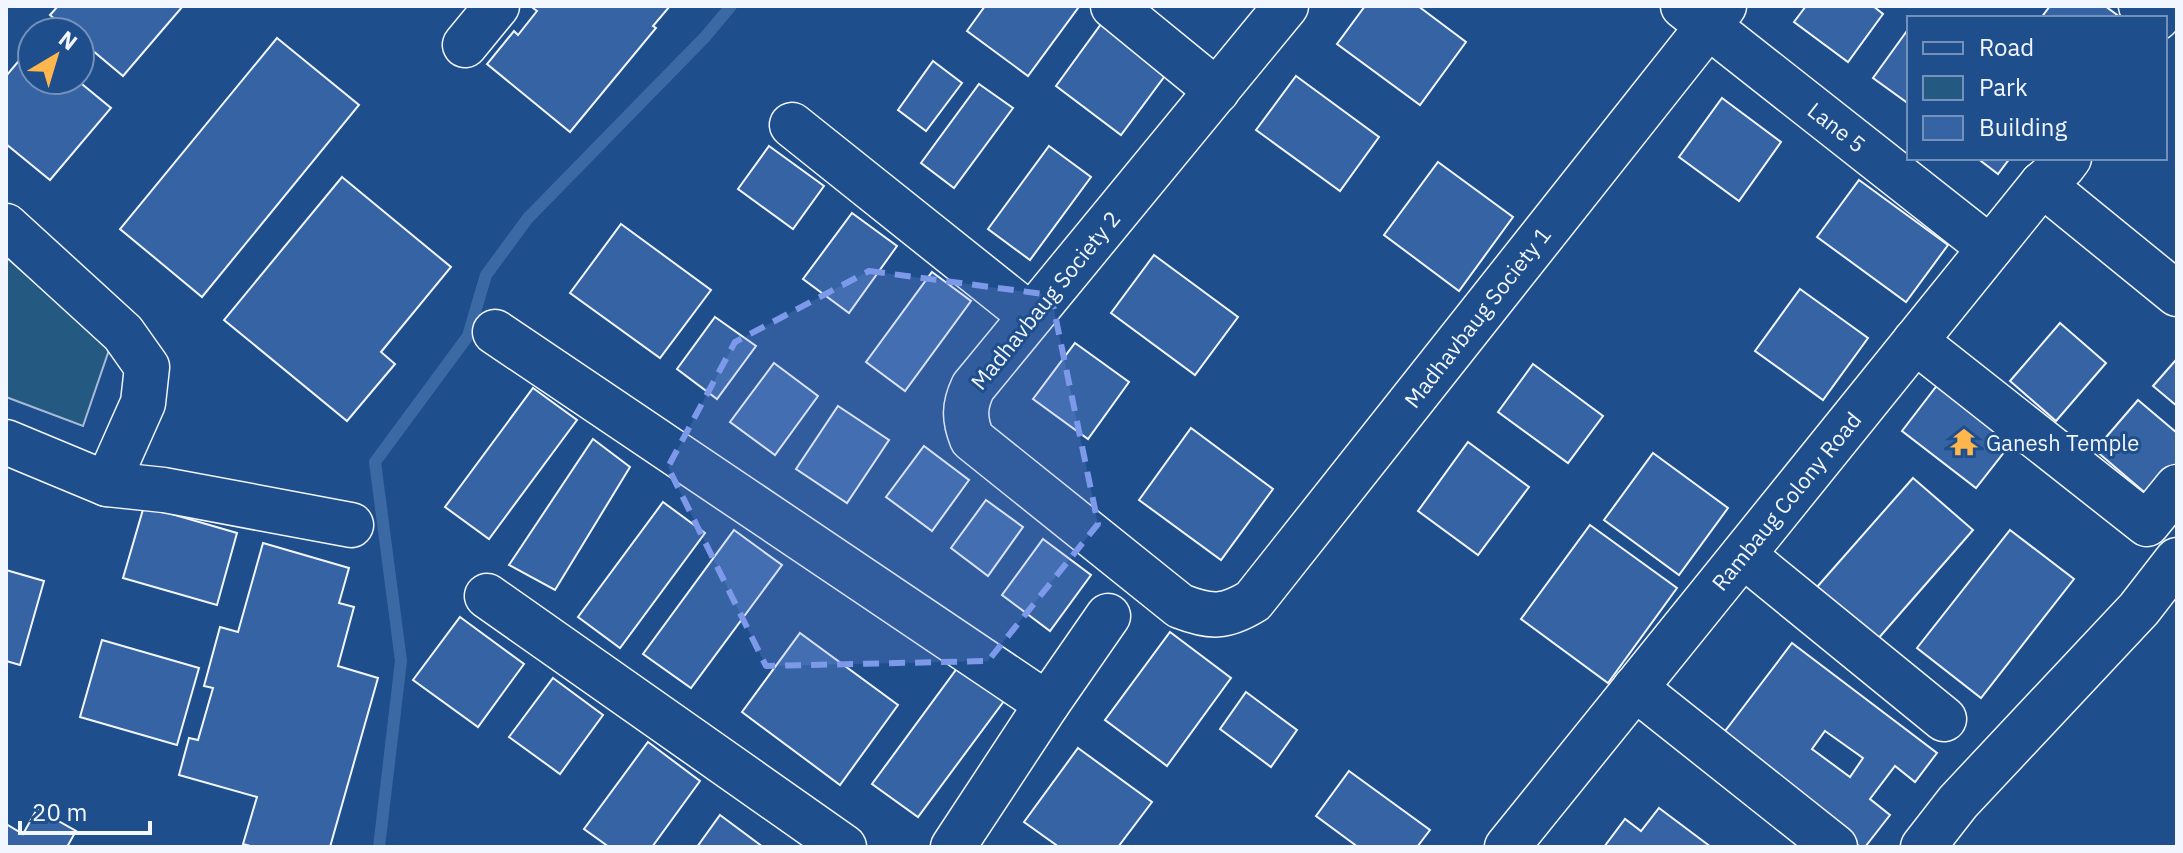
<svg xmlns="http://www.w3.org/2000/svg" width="2183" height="853" font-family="'IBM Plex Sans',sans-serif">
	<rect width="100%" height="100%" fill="#1f4e8c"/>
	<polygon fill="#245a82" stroke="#a8bbd7" stroke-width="2" points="6,257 110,347 83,426 6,397"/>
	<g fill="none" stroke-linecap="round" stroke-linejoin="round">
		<polyline stroke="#3b69a3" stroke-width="12" points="379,847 401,661 375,462 468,336 486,275 528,218 705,37 731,6"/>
	</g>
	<g fill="#3563a3" stroke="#f2f6ff" stroke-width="2" fill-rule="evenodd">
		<polygon points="58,6 183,6 123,76 80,40 80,32 70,32 50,15"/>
		<polygon points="535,6 670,6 653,26 656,28 570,132 487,64 514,31 518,35 537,11 533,8"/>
		<polygon points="985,6 1076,6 1078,8 1028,76 967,31"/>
		<polygon points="1365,6 1418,6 1466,42 1420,105 1337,44"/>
		<polygon points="1806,6 1873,6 1883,14 1848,62 1794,22"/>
		<polygon points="2050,6 2105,6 2120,17 2041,18"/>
		<polygon points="1104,20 1170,69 1121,135 1056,86"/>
		<polygon points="1909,28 1909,104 1873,78"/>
		<polygon points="277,38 359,105 202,297 120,229"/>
		<polygon points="32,45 32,80 77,80 111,108 50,180 6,144 6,76"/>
		<polygon points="933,61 962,83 926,131 898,110"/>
		<polygon points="1296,76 1379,137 1340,191 1256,130"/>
		<polygon points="979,84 1013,108 954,188 921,163"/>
		<polygon points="1722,98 1781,142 1739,201 1679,157"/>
		<polygon points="769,146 824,186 793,229 738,189"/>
		<polygon points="1049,146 1091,177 1030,260 988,229"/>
		<polygon points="1977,158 2010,158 1998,174"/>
		<polygon points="1438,162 1513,217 1459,291 1384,235"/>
		<polygon points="342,177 451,267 381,352 395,364 347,421 224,320"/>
		<polygon points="1859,180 1948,245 1906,302 1817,237"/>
		<polygon points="852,213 897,246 849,313 803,279"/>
		<polygon points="621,224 711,290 660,358 570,293"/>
		<polygon points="1154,255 1238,317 1195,375 1111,313"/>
		<polygon points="932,272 971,301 905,391 866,362"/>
		<polygon points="1800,289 1868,338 1823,400 1755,351"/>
		<polygon points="715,317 756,346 717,399 677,369"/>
		<polygon points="2060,323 2106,363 2056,421 2010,381"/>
		<polygon points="1075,343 1129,382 1088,439 1033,399"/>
		<polygon points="2175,361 2177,363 2177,406 2153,386"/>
		<polygon points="774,363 818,396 775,455 730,422"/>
		<polygon points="1533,364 1603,416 1568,463 1498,412"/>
		<polygon points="1942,379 2016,437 1976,488 1902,431"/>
		<polygon points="533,388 577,420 489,539 445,507"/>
		<polygon points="2138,400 2177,433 2177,465 2150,497 2095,450"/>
		<polygon points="838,406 889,440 847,503 796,469"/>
		<polygon points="1191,428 1273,489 1221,560 1139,500"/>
		<polygon points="593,439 630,467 555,590 509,565"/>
		<polygon points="1468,442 1529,487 1478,555 1418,511"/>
		<polygon points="924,446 969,480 932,531 886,497"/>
		<polygon points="1653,453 1728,508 1679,575 1604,520"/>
		<polygon points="1913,478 1973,530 1877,640 1817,587"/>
		<polygon points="986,500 1023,527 988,576 951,548"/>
		<polygon points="663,502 705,533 620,648 578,617"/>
		<polygon points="144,506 237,533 217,605 123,578"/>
		<polygon points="1590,525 1677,588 1608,683 1521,619"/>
		<polygon points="734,530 782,565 691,688 643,654"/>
		<polygon points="2010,530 2074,579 1981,698 1917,648"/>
		<polygon points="1043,539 1091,575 1050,631 1002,595"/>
		<polygon points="263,543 349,568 339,603 354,607 338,666 378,678 330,847 254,847 243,844 257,797 179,775 189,738 198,740 213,688 204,686 220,627 238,632"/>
		<polygon points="6,570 44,581 20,665 6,661"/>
		<polygon points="460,617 524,664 478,727 413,680"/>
		<polygon points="1170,632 1231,678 1167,766 1105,720"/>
		<polygon points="800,633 898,705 840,785 742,712"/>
		<polygon points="102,640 199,668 177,745 80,717"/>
		<path d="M1792,643l145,110 -22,29 -20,-16 -25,33 20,16 -25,32h-5l-141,-108zM1825,731l38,27 -13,19 -38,-28z"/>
		<polygon points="961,663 1007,697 918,817 872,784"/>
		<polygon points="553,678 603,715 560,774 509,737"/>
		<polygon points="1246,692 1297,730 1271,767 1220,729"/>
		<polygon points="648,742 700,781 652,847 609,847 584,829"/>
		<polygon points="1078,748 1152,802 1118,847 1059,847 1024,822"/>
		<polygon points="1349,771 1430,830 1417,847 1358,847 1316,816"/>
		<polygon points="1659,808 1711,847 1604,847 1625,819 1641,831"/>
		<polygon points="37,809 76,831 67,847 6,847 6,824 23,834"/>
		<polygon points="720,815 763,847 697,847"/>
	</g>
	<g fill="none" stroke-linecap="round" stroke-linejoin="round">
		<defs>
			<g id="minor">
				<polyline points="1113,6 1217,91"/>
				<path d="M1286,6l-313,381c-9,19 -9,32 -1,52l208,167c31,12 45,12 73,-5l471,-595"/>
				<polyline points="1683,6 1990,248"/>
				<polyline points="2141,6 2157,18"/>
				<polyline points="465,45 497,6"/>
				<polyline points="792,125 1031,316"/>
				<polyline points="2042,184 2177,294"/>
				<polyline points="6,226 123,333 147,367 143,403 107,484"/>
				<polyline points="495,332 1047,704"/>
				<polyline points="1915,341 2147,524 2177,487"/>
				<polyline points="6,442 107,484 164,490 351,525"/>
				<polyline points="1743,555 1944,719"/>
				<polyline points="487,596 844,847"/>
				<polyline points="1635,688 1835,847"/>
				<polyline points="953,847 1047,704 1108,616"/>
				<polyline points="1507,847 2042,184 2063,166 2069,158"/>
				<polyline points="1923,847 1958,802 2139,609 2177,560"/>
			</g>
		</defs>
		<use href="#minor" stroke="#f2f6ff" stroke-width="47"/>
		<use href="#minor" stroke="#1f4e8c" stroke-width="44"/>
	</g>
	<path fill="#7d9aea" fill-opacity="0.2" stroke="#7d9aea" stroke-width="6" stroke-dasharray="16 10" stroke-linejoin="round" d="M869,271l182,24 47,229 -110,137 -222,5 -98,-199 67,-125z"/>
	<defs>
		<symbol id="temple-bare" viewBox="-9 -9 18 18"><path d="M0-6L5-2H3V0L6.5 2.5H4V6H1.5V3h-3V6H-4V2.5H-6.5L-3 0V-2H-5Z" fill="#ffb74d" stroke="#1f4e8c" stroke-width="2.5" paint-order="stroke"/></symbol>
	</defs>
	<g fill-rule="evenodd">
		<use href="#temple-bare" x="1944" y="422" width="40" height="40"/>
	</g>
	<g text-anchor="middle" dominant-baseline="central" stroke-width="6" stroke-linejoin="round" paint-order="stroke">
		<g font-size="22" fill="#f2f6ff" stroke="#1f4e8c">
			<text transform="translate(1837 127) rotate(38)">Lane 5</text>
			<text transform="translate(1045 300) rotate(-51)">Madhavbaug Society 2</text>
			<text transform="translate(1477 317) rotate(-52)">Madhavbaug Society 1</text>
			<text transform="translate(1786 501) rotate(-51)">Rambaug Colony Road</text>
		</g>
		<g font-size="22" fill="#f2f6ff" stroke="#1f4e8c" text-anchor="start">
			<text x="1986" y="442">Ganesh Temple</text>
		</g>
	</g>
	<rect width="2183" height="853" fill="none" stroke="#f2f6ff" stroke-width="16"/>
	<rect x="1907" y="16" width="260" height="144" fill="#1f4e8c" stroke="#7391ba" stroke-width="2"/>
	<rect x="1923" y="42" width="40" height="12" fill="#1f4e8c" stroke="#7391ba" stroke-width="2"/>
	<text x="1979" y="56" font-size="24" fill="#f2f6ff">Road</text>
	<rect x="1923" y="76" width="40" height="24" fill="#245a82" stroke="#7391ba" stroke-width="2"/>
	<text x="1979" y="96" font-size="24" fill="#f2f6ff">Park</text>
	<rect x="1923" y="116" width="40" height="24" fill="#3563a3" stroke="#7391ba" stroke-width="2"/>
	<text x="1979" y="136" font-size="24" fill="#f2f6ff">Building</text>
	<g transform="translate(56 56) rotate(38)"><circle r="38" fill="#1f4e8c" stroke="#7391ba" stroke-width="2"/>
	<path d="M0-6L14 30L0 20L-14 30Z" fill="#ffb74d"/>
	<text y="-12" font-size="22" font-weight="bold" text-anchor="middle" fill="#f2f6ff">N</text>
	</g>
	<path d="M20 821v12h130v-12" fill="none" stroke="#f2f6ff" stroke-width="4"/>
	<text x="32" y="821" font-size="24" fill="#f2f6ff" stroke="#1f4e8c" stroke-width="6" paint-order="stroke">20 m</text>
</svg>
